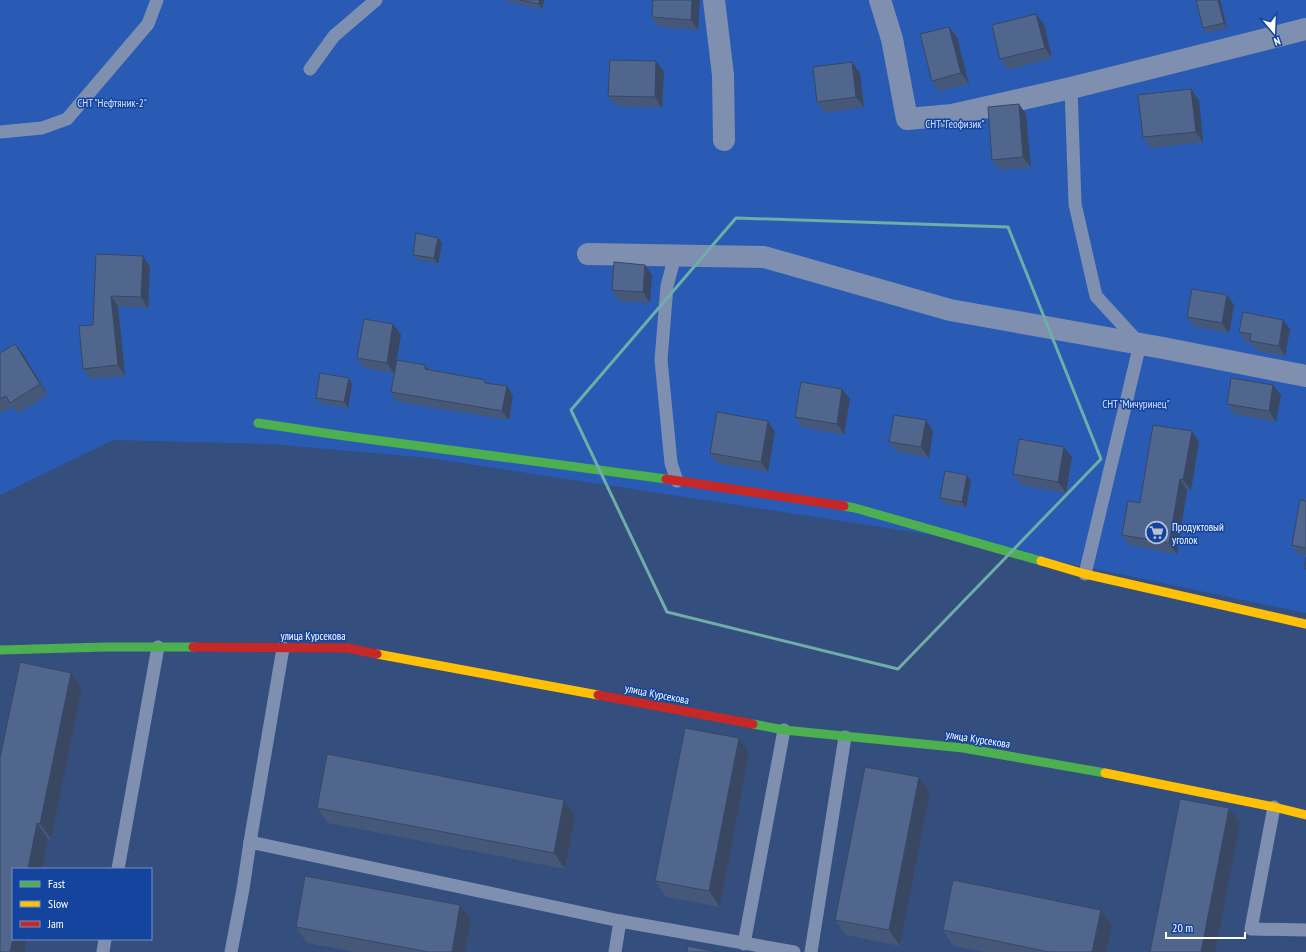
<svg xmlns="http://www.w3.org/2000/svg" width="1306" height="952" font-family="'PT Sans Narrow',sans-serif">
	<rect width="100%" height="100%" fill="#344e7e"/>
	<polygon fill="#295bb4" points="0,0 1306,0 1306,613 927,534 429,458 272,444 113,440 0,495"/>
	<g fill="none" stroke-linecap="round" stroke-linejoin="round">
		<g stroke="#7f8fb0" stroke-width="13">
			<polyline points="310,69 334,36 376,0"/>
			<polyline points="1071,88 1075,204 1096,296 1140,344 1085,574"/>
			<polyline points="0,132 42,128 67,119 148,24 157,0"/>
			<polyline points="675,256 667,286 661,360 671,463 677,481"/>
			<polyline points="1274,807 1251,929 1306,930"/>
			<polyline points="250,842 620,921 794,952"/>
			<polyline points="118,869 158,647"/>
			<polyline points="744,944 784,730"/>
			<polyline points="103,952 105,939"/>
			<polyline points="231,952 243,889 250,842 283,648"/>
			<polyline points="615,952 620,921"/>
			<polyline points="811,952 845,737"/>
		</g>
		<g stroke="#7f8fb0" stroke-width="22">
			<polyline points="714,0 723,75 724,140"/>
			<polyline points="880,0 892,39 907,119 952,115 1071,88 1306,29"/>
			<polyline points="588,254 764,257 950,310 1163,348 1306,376"/>
		</g>
		<g stroke="#4caf50" stroke-width="9">
			<polyline points="258,423 345,436 666,479"/>
			<polyline points="844,506 855,508 1041,561"/>
			<polyline points="0,650 106,647 193,647"/>
			<polyline points="753,724 784,730 963,748 1105,773"/>
		</g>
		<g stroke="#ffc107" stroke-width="9">
			<polyline points="1041,561 1085,574 1306,624"/>
			<polyline points="377,654 598,695"/>
			<polyline points="1105,773 1274,807 1306,815"/>
		</g>
		<g stroke="#c62828" stroke-width="9">
			<polyline points="666,479 844,506"/>
			<polyline points="193,647 347,648 377,654"/>
			<polyline points="598,695 753,724"/>
		</g>
	</g>
	<g fill="#465879">
		<polygon points="506,0 544,0 542,9 508,2"/>
		<polygon points="700,0 698,30 659,27 652,17"/>
		<polygon points="1196,0 1220,0 1227,28 1207,33 1203,28"/>
		<polygon points="1044,24 1052,58 1008,70 1000,59"/>
		<polygon points="949,27 957,37 969,84 939,91 932,81"/>
		<polygon points="656,61 664,72 662,108 616,106 608,96"/>
		<polygon points="860,73 864,107 825,113 817,102"/>
		<polygon points="1191,89 1199,100 1203,142 1151,148 1143,137"/>
		<polygon points="1026,114 1031,167 999,170 992,160"/>
		<polygon points="438,238 442,243 438,264 417,260 413,255"/>
		<polygon points="96,254 143,256 150,267 148,308 118,306 125,376 91,379 83,369 93,325"/>
		<polygon points="645,265 652,275 650,303 619,301 612,290"/>
		<polygon points="1227,295 1234,305 1229,333 1195,327 1187,317"/>
		<polygon points="1290,329 1285,356 1257,351 1251,343 1246,342 1239,332"/>
		<polygon points="401,335 394,373 364,368 357,358"/>
		<polygon points="15,344 23,354 48,395 18,413 13,407 0,413 0,353"/>
		<polygon points="425,365 429,370 488,383 507,386 513,396 509,420 398,402 391,392"/>
		<polygon points="352,384 348,408 319,403 316,398"/>
		<polygon points="1281,395 1276,422 1234,414 1227,404"/>
		<polygon points="850,399 844,435 802,427 795,417"/>
		<polygon points="768,421 775,432 768,472 717,463 710,453"/>
		<polygon points="933,431 929,458 897,452 889,442"/>
		<polygon points="1192,431 1199,442 1191,490 1187,490 1177,554 1130,545 1122,535 1140,503"/>
		<polygon points="1072,457 1066,493 1021,485 1013,474"/>
		<polygon points="967,475 971,481 966,508 944,504 940,498"/>
		<polygon points="1306,501 1306,556 1298,554 1292,545"/>
		<polygon points="82,688 51,839 48,839 25,952 0,758"/>
		<polygon points="749,753 720,907 666,897 655,881"/>
		<polygon points="919,777 930,792 900,946 846,935 835,920"/>
		<polygon points="317,808 575,816 565,869 328,823"/>
		<polygon points="460,905 471,920 465,952 356,952 307,943 296,927"/>
		<polygon points="1112,926 1106,952 984,952 953,946 943,930"/>
	</g>
	<g fill="#394763">
		<polygon points="539,0 544,0 542,9 539,4"/>
		<polygon points="692,0 700,0 698,30 691,20"/>
		<polygon points="1218,0 1220,0 1227,28 1224,23"/>
		<polygon points="1036,14 1044,24 1052,58 1045,48"/>
		<polygon points="949,27 957,37 969,84 961,73"/>
		<polygon points="656,61 664,72 662,108 655,97"/>
		<polygon points="852,62 860,73 864,107 856,97"/>
		<polygon points="1191,89 1199,100 1203,142 1196,132"/>
		<polygon points="1019,104 1026,114 1031,167 1023,157"/>
		<polygon points="438,238 442,243 438,264 434,258"/>
		<polygon points="143,256 150,267 148,308 141,297"/>
		<polygon points="645,265 652,275 650,303 643,292"/>
		<polygon points="1227,295 1234,305 1229,333 1222,323"/>
		<polygon points="111,296 118,306 125,376 118,365"/>
		<polygon points="1283,320 1290,329 1285,356 1279,346"/>
		<polygon points="393,324 401,335 394,373 387,363"/>
		<polygon points="15,344 23,354 48,395 40,384"/>
		<polygon points="425,365 432,375 425,369"/>
		<polygon points="349,378 352,384 348,408 344,402"/>
		<polygon points="1273,385 1281,395 1276,422 1269,411"/>
		<polygon points="507,386 513,396 509,420 502,411"/>
		<polygon points="842,389 850,399 844,435 837,424"/>
		<polygon points="926,420 933,431 929,458 921,447"/>
		<polygon points="768,421 775,432 768,472 761,462"/>
		<polygon points="1192,431 1199,442 1191,490 1183,480"/>
		<polygon points="1064,447 1072,457 1066,493 1058,482"/>
		<polygon points="967,475 971,481 966,508 962,502"/>
		<polygon points="1180,479 1187,490 1177,554 1169,543"/>
		<polygon points="71,673 82,688 51,839 40,824"/>
		<polygon points="739,738 749,753 720,907 709,891"/>
		<polygon points="919,777 930,792 900,946 889,930"/>
		<polygon points="564,800 575,816 565,869 554,853"/>
		<polygon points="1229,808 1240,824 1215,952 1201,952"/>
		<polygon points="37,823 48,839 42,869 28,869"/>
		<polygon points="460,905 471,920 465,952 452,952"/>
		<polygon points="1101,910 1112,926 1106,952 1092,952"/>
		<polygon points="13,939 27,939 25,952 10,952"/>
	</g>
	<g fill="#51668d" stroke="#394763">
		<polygon points="520,0 539,0 539,4"/>
		<polygon points="653,0 692,0 691,20 652,17"/>
		<polygon points="1196,0 1218,0 1224,23 1203,28"/>
		<polygon points="1036,14 1045,48 1000,59 992,25"/>
		<polygon points="949,27 961,73 932,81 920,34"/>
		<polygon points="610,60 656,61 655,97 608,96"/>
		<polygon points="852,62 856,97 817,102 813,67"/>
		<polygon points="1191,89 1196,132 1143,137 1138,95"/>
		<polygon points="1019,104 1023,157 992,160 988,107"/>
		<polygon points="416,233 438,238 434,258 413,255"/>
		<polygon points="96,254 143,256 141,297 111,296 118,365 83,369 79,326 93,325"/>
		<polygon points="614,262 645,265 643,292 612,290"/>
		<polygon points="1192,289 1227,295 1222,323 1187,317"/>
		<polygon points="1243,312 1283,320 1279,346 1250,341 1251,334 1239,332"/>
		<polygon points="364,319 393,324 387,363 357,358"/>
		<polygon points="15,344 40,384 10,403 6,396 0,399 0,353"/>
		<polygon points="397,360 425,365 425,369 485,380 485,383 507,386 502,411 391,392"/>
		<polygon points="320,373 349,378 344,402 316,398"/>
		<polygon points="1231,378 1273,385 1269,411 1227,404"/>
		<polygon points="801,382 842,389 837,424 795,417"/>
		<polygon points="717,412 768,421 761,462 710,453"/>
		<polygon points="894,415 926,420 921,447 889,442"/>
		<polygon points="1153,425 1192,431 1183,480 1180,479 1169,543 1122,535 1128,501 1140,503"/>
		<polygon points="1019,439 1064,447 1058,482 1013,474"/>
		<polygon points="945,471 967,475 962,502 940,498"/>
		<polygon points="1300,500 1306,501 1306,548 1292,545"/>
		<polygon points="1306,557 1306,569 1304,568"/>
		<polygon points="20,662 71,673 40,824 37,823 28,869 13,869 13,939 10,952 0,952 0,758"/>
		<polygon points="685,728 739,738 709,891 655,881"/>
		<polygon points="327,754 564,800 554,853 317,808"/>
		<polygon points="865,767 919,777 889,930 835,920"/>
		<polygon points="1180,799 1229,808 1201,952 1150,952"/>
		<polygon points="305,876 460,905 452,952 428,952 296,927"/>
		<polygon points="953,880 1101,910 1092,952 1049,952 943,930"/>
		<polygon points="688,946 717,952 687,952"/>
	</g>
	<path fill="none" stroke="#6fada8" stroke-width="3" stroke-linejoin="round" d="M736,218l272,9 93,232 -203,210 -231,-57 -96,-202z"/>
	<defs>
		<symbol id="supermarket-ring" viewBox="-11 -11 22 22"><circle r="9.5" fill="#14449e" stroke="#b8c1d2" stroke-width="1.5"/><path d="M-6-5.5h2.5l.6 2H6L4.5 2H-2.5L-4.4-4H-6ZM-1.5 3.2a1.3 1.3 0 1 0 .1 0ZM3 3.2a1.3 1.3 0 1 0 .1 0Z" fill="#b8c1d2"/></symbol>
	</defs>
	<g fill-rule="evenodd">
		<use href="#supermarket-ring" x="1144" y="520" width="25" height="25"/>
	</g>
	<g text-anchor="middle" dominant-baseline="central" stroke-width="3" stroke-linejoin="round" paint-order="stroke">
		<g font-size="11" fill="#d4e3fd" stroke="#14449e">
			<text x="112" y="103">СНТ "Нефтяник-2"</text>
			<text x="955" y="124">СНТ "Геофизик"</text>
			<text x="1136" y="404">СНТ "Мичуринец"</text>
		</g>
		<g font-size="11" fill="#fff" stroke="#14449e" text-anchor="start">
			<text x="1172" y="527">Продуктовый<tspan x="1172" dy="13">уголок</tspan></text>
		</g>
		<g font-size="11" fill="#fff" stroke="#14449e">
			<text x="313" y="636">улица Курсекова</text>
			<text transform="translate(657 694) rotate(11)">улица Курсекова</text>
			<text transform="translate(978 739) rotate(9)">улица Курсекова</text>
		</g>
	</g>
	<rect x="12" y="868" width="140" height="72" fill="#14449e" stroke="#728fc5"/>
	<rect x="20" y="881" width="20" height="6" fill="#4caf50" stroke="#728fc5"/>
	<text x="48" y="888" font-size="12" fill="#ffffff">Fast</text>
	<rect x="20" y="901" width="20" height="6" fill="#ffc107" stroke="#728fc5"/>
	<text x="48" y="908" font-size="12" fill="#ffffff">Slow</text>
	<rect x="20" y="921" width="20" height="6" fill="#c62828" stroke="#728fc5"/>
	<text x="48" y="928" font-size="12" fill="#ffffff">Jam</text>
	<g transform="translate(1274 32) rotate(161)" stroke="#14449e" stroke-width="3" paint-order="stroke">
	<path d="M0-3L7 15L0 10L-7 15Z" fill="#ffffff"/>
	<text y="-6" font-size="11" font-weight="bold" text-anchor="middle" fill="#ffffff">N</text>
	</g>
	<path d="M1166 932v6h79v-6" fill="none" stroke="#ffffff" stroke-width="2"/>
	<text x="1172" y="932" font-size="12" fill="#ffffff" stroke="#14449e" stroke-width="3" paint-order="stroke">20 m</text>
</svg>
